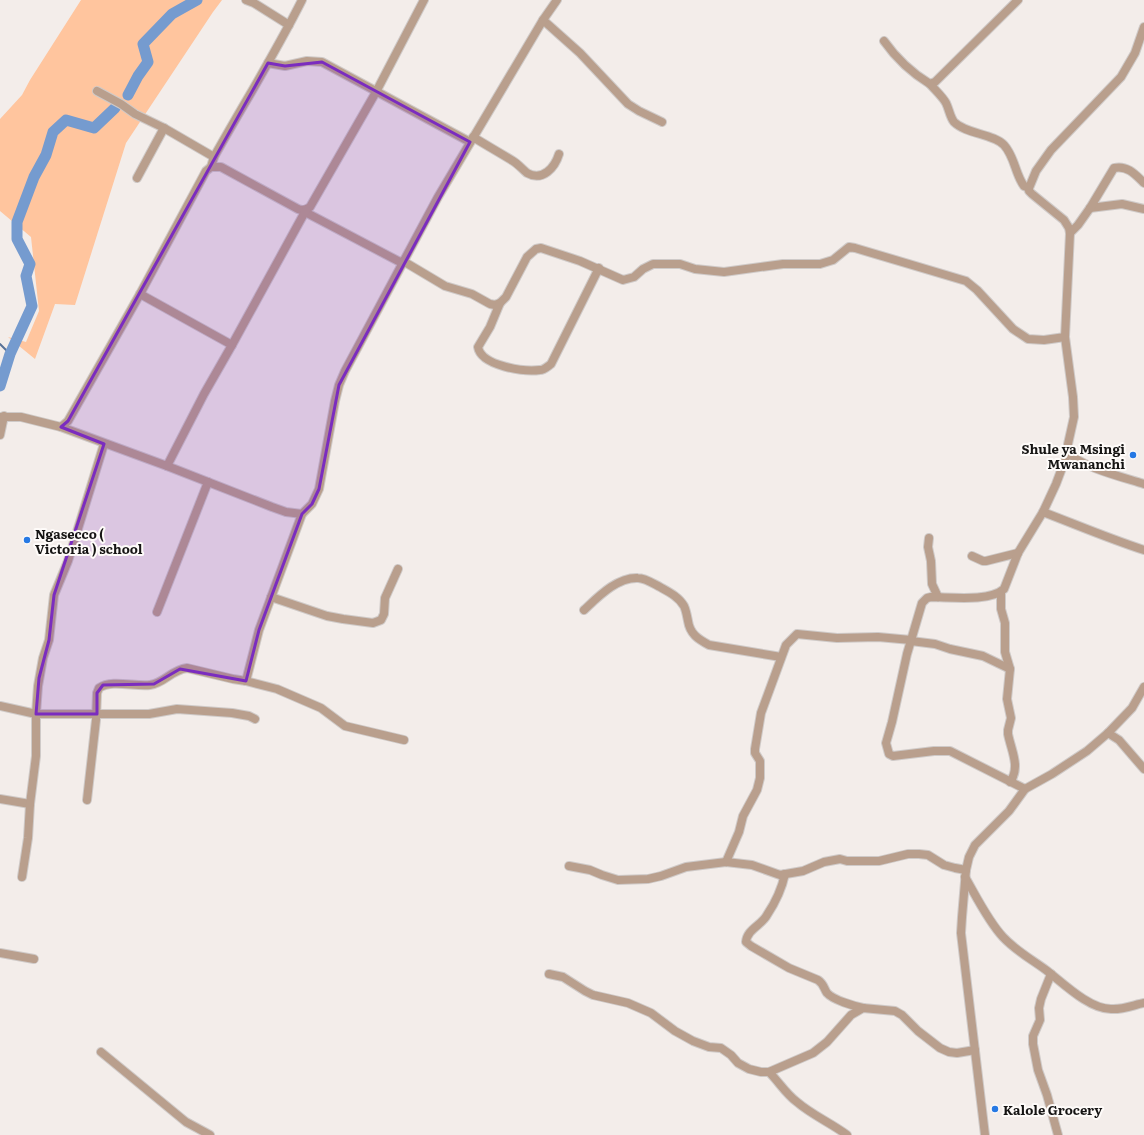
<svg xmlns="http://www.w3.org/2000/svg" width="1144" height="1135" font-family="Literata,serif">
	<rect width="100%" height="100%" fill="#f3edea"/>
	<polygon fill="#ffc59e" points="81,0 222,0 213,12 126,143 75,305 55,304 35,359 8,337 26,342 39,311 31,237 0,211 0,119 22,95 30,80"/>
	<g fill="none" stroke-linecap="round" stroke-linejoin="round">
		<polyline stroke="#587297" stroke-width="2" points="0,344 10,354"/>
		<g stroke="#759bcf" stroke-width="11">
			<polyline points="128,95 138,76 148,62 143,44 172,14 197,0"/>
			<polyline points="0,386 10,354 32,306 26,276 30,264 17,239 17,222 34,177 46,155 53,132 66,120 94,128 115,108"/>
		</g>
		<defs>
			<g id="minor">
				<polyline points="246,0 254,3 289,25"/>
				<polyline points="543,20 580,53 628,104 639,111 662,122"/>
				<path d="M1144,27l-9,26 -14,24 -70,73 -15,21 -7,17v3l3,3 32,26 5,8 1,5 -5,104 8,60 1,20 -6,27v8c12,15 58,26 76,32"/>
				<path d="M884,41c12,17 28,32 46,43l5,-2 83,-82"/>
				<polyline points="268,63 285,66 307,61 322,62 470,142"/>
				<path d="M930,84c5,6 12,12 16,19 3,6 4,14 8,19 12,12 40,12 50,23 11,12 11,29 20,41l5,2"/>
				<polyline points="97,91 121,104 135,114 164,128 214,157"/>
				<path d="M473,137c13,8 27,16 40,24 5,3 9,8 14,12 16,9 28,-6 32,-19"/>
				<path d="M211,167l3,-10c29,-52 61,-103 88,-157"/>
				<polyline points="137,178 164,128"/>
				<polyline points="1090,208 1122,204 1144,209"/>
				<polyline points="305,212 402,263"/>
				<path d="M1070,233l8,-8 12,-17 24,-40c13,-3 21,6 30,15"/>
				<polyline points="403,261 445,286 472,294 490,304 495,305 500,303 506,297 527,257 536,249 541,248 580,261 623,280 634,277 643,269 653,264 680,264 695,269 724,272 783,264 820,264 833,260 849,247 855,248 966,281 977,290 1013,329 1028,339 1044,340 1065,337"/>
				<polyline points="140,294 232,345"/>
				<path d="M500,303l-10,24 -12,20c3,19 46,25 62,23 4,0 7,-3 11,-6l48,-96"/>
				<path d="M0,417h21l40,10 7,-6 72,-127 66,-123 5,-4h10l77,42c5,2 8,1 12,-2l66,-115 48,-92"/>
				<polyline points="61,427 167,466 272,507 286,512 302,514 312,504 319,489 335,401 339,385 345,371 438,197 543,20 557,0"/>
				<polyline points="0,435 4,416"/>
				<polyline points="167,466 204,394 232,345 306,210"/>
				<path d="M1043,512c34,13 67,27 101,38"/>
				<polyline points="929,538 928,547 931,561 932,584 938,597"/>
				<polyline points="972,556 983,561 986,561 1018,553"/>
				<path d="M1001,592v17l4,14v29l5,17 -3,30 4,19 -3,12v4c3,16 13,33 2,48"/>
				<polyline points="271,597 327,616 343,619 373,623 381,620 384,614 385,598 398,569"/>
				<path d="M584,610c14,-13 33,-33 54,-32 7,0 16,6 22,9 9,5 19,10 24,19 2,4 3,10 4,15 2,13 10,18 21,24l72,12"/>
				<polyline points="157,612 208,482"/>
				<polyline points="911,641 935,644 950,649 983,656 1010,669"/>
				<polyline points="246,681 259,630 302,514"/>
				<polyline points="0,706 36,714 149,714 177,709 232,713 249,716 255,719"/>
				<polyline points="1108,733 1119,740 1144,769"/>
				<path d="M1025,789l-75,-38h-16l-41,5 -4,-2 -3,-11 6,-21 15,-68 15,-51 5,-5 4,-1c19,0 59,5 73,-8l14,-36 25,-41 13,-28 12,-32"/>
				<polyline points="0,799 30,804"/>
				<path d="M87,800l9,-80 1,-27 2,-5c13,-9 36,-1 51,-3 15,-2 21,-15 37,-17l46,11 13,2 31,8 44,19 24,18 59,14"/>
				<polyline points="726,862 739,832 743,816 757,790 760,778 760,761 755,753 755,749 761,713 786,645 797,634 837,638 878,637 911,640"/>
				<polyline points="569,866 590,870 602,875 618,880 648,879 661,876 686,867 726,862 752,865 780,875 803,871 824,862 840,859 847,861 879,861 908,854 919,854 928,855 944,865 955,868 966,870"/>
				<path d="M785,874c-3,14 -10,29 -18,41 -5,10 -20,14 -21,27l5,4 38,22 29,12c6,4 6,9 9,13 6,7 27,13 36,15"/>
				<polyline points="22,877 28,838 30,804 36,756 36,714 38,686 43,658 49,640 54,595 68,561 104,444"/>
				<path d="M965,877c11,19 23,44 38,60 13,14 28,22 43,33 17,13 43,39 65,39 11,1 23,-4 33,-6"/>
				<polyline points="0,953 34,959"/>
				<polyline points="549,974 563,977 585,991 593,995 628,1003 651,1013 675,1031 693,1041 709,1047 721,1048 731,1055 738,1063 749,1069 761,1072 769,1072 813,1053 827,1042 851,1015 863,1008 895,1011 902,1015 918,1031 940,1048 949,1052 957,1053 975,1050"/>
				<polyline points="1051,974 1041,999 1039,1008 1040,1020 1033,1036 1033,1044 1038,1070 1047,1095 1058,1135"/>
				<polyline points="101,1052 186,1122 210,1135"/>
				<path d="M769,1072c10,10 17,22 28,30 15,13 34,21 50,33"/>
				<polyline points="985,1135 961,933 962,917 966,870 969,857 975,845 1009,811 1025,789 1052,774 1087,751 1108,733 1132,708 1144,687"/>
			</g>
		</defs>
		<use href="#minor" stroke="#cfcac8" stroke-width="10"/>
		<use href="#minor" stroke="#b99f8d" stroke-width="8"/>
	</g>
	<path fill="#7b2cbf" fill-opacity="0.2" stroke="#7b2cbf" stroke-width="3" stroke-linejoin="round" d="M322,62l148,80 -131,243 -20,104 -7,15 -10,10 -43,116 -13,51 -66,-12 -26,15 -51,1 -6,8v21h-61l3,-36 10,-38 5,-45 50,-151 -43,-17 7,-6 200,-358 17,3z"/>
	<g fill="#2679e4" stroke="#fefbf9" stroke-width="1.5">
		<circle cx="1133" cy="455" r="4"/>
		<circle cx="27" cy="540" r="4"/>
		<circle cx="995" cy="1109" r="4"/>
	</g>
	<g text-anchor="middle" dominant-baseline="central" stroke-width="4" stroke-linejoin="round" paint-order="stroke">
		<g font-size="13" font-weight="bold" fill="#151413" stroke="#fefbf9" text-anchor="start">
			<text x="1125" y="448" text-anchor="end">Shule ya Msingi<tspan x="1125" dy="15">Mwananchi</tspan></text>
			<text x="35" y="533">Ngasecco (<tspan x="35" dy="15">Victoria ) school</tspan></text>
			<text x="1003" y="1109">Kalole Grocery</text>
		</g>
	</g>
</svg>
